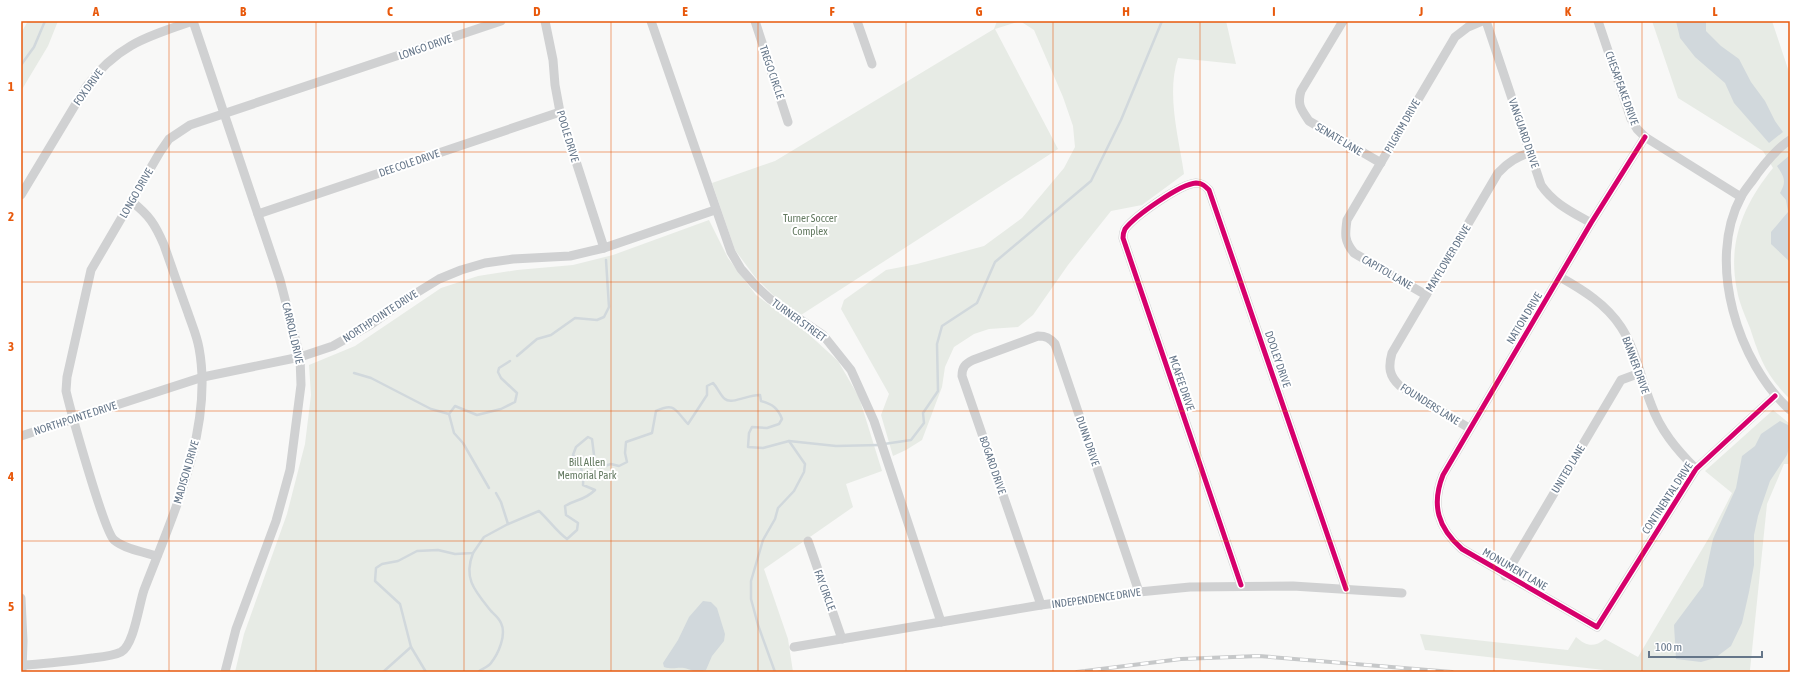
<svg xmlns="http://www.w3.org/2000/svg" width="1811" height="693" font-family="'Asap Condensed',sans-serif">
	<rect width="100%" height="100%" fill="#f8f8f7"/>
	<g fill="#e7ebe5">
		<polygon points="28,21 58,21 48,46 21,91 21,33"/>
		<path d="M997,21h229l10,43 -58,-6c-12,36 1,80 6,116l-42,31 -31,6 -43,54 -35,50 -15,12 -29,2 -15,5 -20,13 -9,20 -3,20 -20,53 -16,10 -13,6 -12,-41 8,-21 -48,-85 3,-9 42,-30 31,-6 67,-18 38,-28 42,-50 11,-21 -2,-21 -10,-29 -29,-67 -14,-9 -25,8 63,120 -257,166 -25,-17 -21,-21 -20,-27 -23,-67 63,-22 219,-132z"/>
		<path d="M1652,21h120l18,54v324c-24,-24 -30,-40 -40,-71 -5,-13 -11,-25 -13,-38 -10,-48 7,-86 36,-122l-10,-17 -85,-53z"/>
		<polygon points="709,220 728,258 756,295 804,330 838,361 859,397 882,471 846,484 853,507 764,569 788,639 793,672 235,672 244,634 287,514 305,444 311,395 309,365 355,346 441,288 478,276 517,270 573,265 613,255"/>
		<path d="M1773,410l17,14v40h-6l-17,40 -17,166 24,2h-152l-197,-22 -5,-16 148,16 8,-13c10,9 18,11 29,2l33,18 72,-121 22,-43 -27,-22z"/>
	</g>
	<g fill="#d1d8dc">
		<polygon points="1676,21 1706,21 1706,31 1721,46 1739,59 1751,82 1765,101 1775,121 1783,132 1769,143 1734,103 1725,83 1695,57 1680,38"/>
		<path d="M1790,155v107l-19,-18v-12l17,-20 -2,-12 -6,-7c7,-12 4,-16 -3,-27z"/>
		<polygon points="1780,421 1790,426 1790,444 1787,455 1770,481 1758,516 1754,535 1754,565 1749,592 1742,623 1731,646 1715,658 1701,662 1676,659 1674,625 1703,586 1713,539 1736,488 1742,456 1755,446 1761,434"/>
		<path d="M703,601l8,1 6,6 8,26 -1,7 -12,15 -6,14c-12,4 -12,0 -22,-2 -7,-1 -11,2 -20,-1l-1,-4 15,-23 11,-23z"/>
	</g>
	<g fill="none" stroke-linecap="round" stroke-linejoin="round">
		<g stroke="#d1d8dc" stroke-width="2.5">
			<polyline points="21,65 34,47 45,21"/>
			<polyline points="517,356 537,339 551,335 575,318 597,320 604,317 609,307 606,260"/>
			<polyline points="354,373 371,378 431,409 449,414"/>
			<polyline points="884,444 911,440 924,423 923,413 938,391 937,344 942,326 977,303 995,262 1091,181 1121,120 1162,21"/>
			<polyline points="489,488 463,443 454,433 449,414 455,406 477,415 501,409 515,402 517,393 501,378 498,372 499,368 510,361"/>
			<polyline points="496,493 501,502 508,524"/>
			<path d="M473,553c-10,26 2,38 18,58 3,3 8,7 10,12 6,12 -3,31 -10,40 -3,4 -9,6 -13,9"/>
			<polyline points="411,647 426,672"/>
			<path d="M383,672l28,-25 -11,-43 -25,-23 1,-13 6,-4 16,-3 19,-10 21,-1 17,4 18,-1 11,-16 24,-13 31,-13c10,9 17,20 28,28l10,-9 1,-7 -12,-8 -1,-9c11,-7 19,-5 30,-16l-12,-5c1,-13 -2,-19 -10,-30l3,-8 12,-10 4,2 3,24 6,4 10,-3 8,2 8,-4 -2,-9 1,-11 26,-9 4,-22c19,-9 19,-1 32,13l19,-29v-9l6,-3c5,5 7,12 12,16 6,6 25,-5 35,-4l1,6c11,3 17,7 21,18l-3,5 -12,4 -15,-1 -3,6 -1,14 15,1 26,-7 47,5 43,-1"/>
			<polyline points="775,672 758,625 751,599 751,581 763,540 775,519 778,508 794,491 804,472 805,464 789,441"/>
		</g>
		<g stroke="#d0d1d2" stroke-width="9">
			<polyline points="193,21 280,280 300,357 301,385 290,470 276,521 236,629 225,672"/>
			<polyline points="545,21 553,60 555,85 560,112 604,248"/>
			<polyline points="651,21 731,252 741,269 755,285 770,299 823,335 851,370 874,421 941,622"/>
			<polyline points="755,21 788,122"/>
			<polyline points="857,21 872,64"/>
			<path d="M1343,21l-42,70c-4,14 0,18 8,30l72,42"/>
			<path d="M1486,21l55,164c13,19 31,27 50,38"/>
			<polyline points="1598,21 1631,119 1637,129 1645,137 1741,197"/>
			<path d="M1645,137l-54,86 -148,252c-12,30 -5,53 19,74l135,78 99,-158 79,-73"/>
			<path d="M1790,140c-13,8 -24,22 -33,34 -5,8 -12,15 -16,23 -35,65 -3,166 49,213"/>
			<path d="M21,195l65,-108c31,-42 60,-50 107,-66"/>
			<polyline points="258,214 560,112"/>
			<path d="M1560,277c23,13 46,27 61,50 15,23 20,52 30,77 9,26 26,46 45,65"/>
			<path d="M1426,295l-72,-42c-10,-12 -9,-19 -7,-33l108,-183 13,-10 14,-6"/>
			<path d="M1469,428l-69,-42c-11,-10 -12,-19 -8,-33l106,-180c10,-11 19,-16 33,-21"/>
			<polyline points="21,436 203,377 300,357 333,346 370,325 413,295 439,279 461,270 485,263 513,259 570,256 604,248 715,210"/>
			<polyline points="808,541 842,639"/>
			<path d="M157,556c-14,-4 -32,-7 -43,-16 -10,-9 -43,-128 -48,-149l1,-14 24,-107 69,-118 9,-13 21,-14 311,-104"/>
			<polyline points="1505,576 1621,380 1640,373"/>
			<path d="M1241,585l-118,-347c0,-3 1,-7 2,-9 10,-13 55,-45 71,-46 6,0 9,3 13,7l137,399"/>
			<polyline points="21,598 23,641 22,672"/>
			<path d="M1041,605l-79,-229c0,-9 3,-12 11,-16l65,-24c8,0 12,2 17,8l84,248"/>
			<polyline points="794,647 1041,605 1139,592 1190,587 1293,586 1402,593"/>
			<path d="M23,665c23,-1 46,-4 69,-7 9,-1 21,-2 29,-6 13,-7 18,-48 23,-62 28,-73 70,-162 55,-242 -2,-12 -7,-23 -11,-35 -8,-22 -16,-45 -24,-68 -9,-21 -15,-30 -33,-44"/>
		</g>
		<defs>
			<polyline id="rail" points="1077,672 1181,659 1259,656 1452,672"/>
		</defs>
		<use href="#rail" stroke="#c6c8c9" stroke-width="4"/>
		<use href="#rail" stroke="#fff" stroke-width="2.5" stroke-dasharray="8" stroke-linecap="butt"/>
		<defs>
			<g id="cycleway">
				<path d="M1645,137l-54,86 -148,252c-12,30 -5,53 19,74l135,78 99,-158 79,-73"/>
				<path d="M1241,585l-118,-347c0,-3 1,-7 2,-9 10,-13 55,-45 71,-46 6,0 9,3 13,7l137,399"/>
			</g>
		</defs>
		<use href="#cycleway" stroke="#fff" stroke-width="8"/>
		<use href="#cycleway" stroke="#d6006c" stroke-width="5"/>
	</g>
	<path fill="none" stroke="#e8590c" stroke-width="1" stroke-opacity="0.55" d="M169,21v651M316,21v651M464,21v651M611,21v651M758,21v651M906,21v651M1053,21v651M1200,21v651M1347,21v651M1494,21v651M1642,21v651M21,152h1769M21,282h1769M21,411h1769M21,541h1769"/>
	<g text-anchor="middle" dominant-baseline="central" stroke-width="4" stroke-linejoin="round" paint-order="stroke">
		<g font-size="11" fill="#657689" stroke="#fff">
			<text transform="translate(425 47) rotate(-19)">LONGO DRIVE</text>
			<text transform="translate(772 72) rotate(71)">TREGO CIRCLE</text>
			<text transform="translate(88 87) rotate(-54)">FOX DRIVE</text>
			<text transform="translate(1622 88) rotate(70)">CHESAPEAKE DRIVE</text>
			<text transform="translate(1402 126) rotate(-60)">PILGRIM DRIVE</text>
			<text transform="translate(1524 133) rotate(71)">VANGUARD DRIVE</text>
			<text transform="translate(568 136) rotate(73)">POOLE DRIVE</text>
			<text transform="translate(1339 139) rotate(31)">SENATE LANE</text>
			<text transform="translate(409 163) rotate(-19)">DEE COLE DRIVE</text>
			<text transform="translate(136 193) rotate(-60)">LONGO DRIVE</text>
			<text transform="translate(1448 258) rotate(-59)">MAYFLOWER DRIVE</text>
			<text transform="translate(1387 272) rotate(30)">CAPITOL LANE</text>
			<text transform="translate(380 316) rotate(-33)">NORTHPOINTE DRIVE</text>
			<text transform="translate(1524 318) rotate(-59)">NATION DRIVE</text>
			<text transform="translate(799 320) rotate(36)">TURNER STREET</text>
			<text transform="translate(293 333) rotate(77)">CARROLL DRIVE</text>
			<text transform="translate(1278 359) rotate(71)">DOOLEY DRIVE</text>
			<text transform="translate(1636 365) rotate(70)">BANNER DRIVE</text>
			<text transform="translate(1182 383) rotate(71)">MCAFEE DRIVE</text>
			<text transform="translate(1430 404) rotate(32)">FOUNDERS LANE</text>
			<text transform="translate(75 418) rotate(-18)">NORTHPOINTE DRIVE</text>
			<text transform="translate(1088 441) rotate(71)">DUNN DRIVE</text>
			<text transform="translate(993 465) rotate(71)">BOGARD DRIVE</text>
			<text transform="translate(1568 469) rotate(-59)">UNITED LANE</text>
			<text transform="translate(186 472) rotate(-74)">MADISON DRIVE</text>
			<text transform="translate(1667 498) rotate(-57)">CONTINENTAL DRIVE</text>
			<text transform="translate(1515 569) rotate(30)">MONUMENT LANE</text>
			<text transform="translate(825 590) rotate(70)">FAY CIRCLE</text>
			<text transform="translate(1096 598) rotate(-8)">INDEPENDENCE DRIVE</text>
		</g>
		<g font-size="11" fill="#647a61" stroke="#fff">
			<text x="810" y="218">Turner Soccer<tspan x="810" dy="13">Complex</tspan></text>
			<text x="587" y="462">Bill Allen<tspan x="587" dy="13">Memorial Park</tspan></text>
		</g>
	</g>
	<rect width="1811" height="693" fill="none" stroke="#ffffff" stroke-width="44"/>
	<path d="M1649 651v6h113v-6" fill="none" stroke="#657689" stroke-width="2"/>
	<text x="1655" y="651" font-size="12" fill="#657689" stroke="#ffffff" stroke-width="3" paint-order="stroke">100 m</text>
	<rect x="22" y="22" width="1767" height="649" fill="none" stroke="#e8590c" stroke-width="1.5"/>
	<g font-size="13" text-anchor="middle" font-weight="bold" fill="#e8590c">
		<text x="96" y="16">A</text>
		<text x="243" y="16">B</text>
		<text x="390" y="16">C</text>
		<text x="537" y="16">D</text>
		<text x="685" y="16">E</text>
		<text x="832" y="16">F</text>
		<text x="979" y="16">G</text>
		<text x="1126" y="16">H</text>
		<text x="1274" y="16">I</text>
		<text x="1421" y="16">J</text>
		<text x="1568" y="16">K</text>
		<text x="1715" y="16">L</text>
		<text x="11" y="91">1</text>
		<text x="11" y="221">2</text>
		<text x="11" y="351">3</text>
		<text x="11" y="481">4</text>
		<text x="11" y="611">5</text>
	</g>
</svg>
